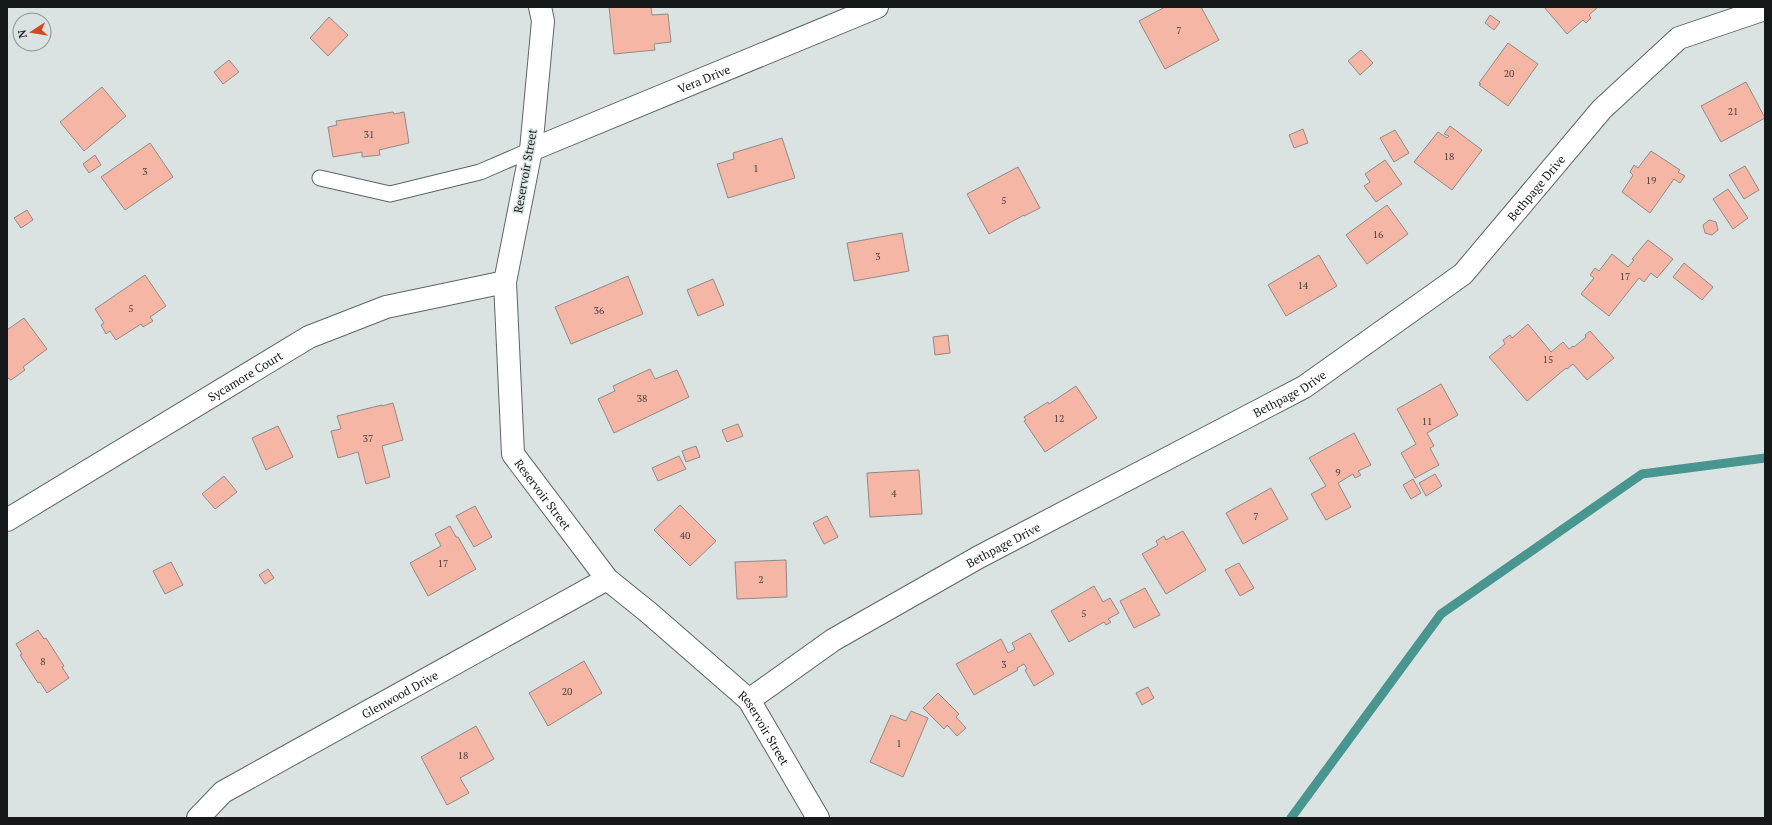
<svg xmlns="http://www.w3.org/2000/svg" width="1772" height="825" font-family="'PT Serif',serif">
	<rect width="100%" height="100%" fill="#dbe3e2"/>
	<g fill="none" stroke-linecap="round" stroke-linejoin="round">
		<polyline stroke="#499690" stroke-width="9" points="1291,818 1441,614 1642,474 1765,458"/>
	</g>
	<g fill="#f5b6a6" stroke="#918a88">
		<polygon points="609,7 651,7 652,15 668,14 671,42 654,44 655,50 614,54"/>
		<polygon points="1165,7 1201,7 1219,40 1165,69 1139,21"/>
		<polygon points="1544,7 1598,7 1589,15 1591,18 1586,23 1583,20 1567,34"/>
		<polygon points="1490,15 1500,22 1494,30 1485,23"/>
		<polygon points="329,17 348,35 328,56 310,38"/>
		<polygon points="1508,43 1538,64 1508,106 1479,85 1481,84 1479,83"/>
		<polygon points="1361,50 1373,63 1360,75 1348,61"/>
		<polygon points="229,60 239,72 223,84 214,72"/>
		<polygon points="1746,82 1765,118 1721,142 1701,106"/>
		<polygon points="102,87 126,116 84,151 60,122"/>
		<polygon points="393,112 394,114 404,112 409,143 379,150 380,155 362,157 362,152 333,157 328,127 337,125 336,121"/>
		<polygon points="1450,126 1482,150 1452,190 1414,162 1438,132 1447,138 1449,136 1444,134"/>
		<polygon points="1303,129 1308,143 1294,148 1289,135"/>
		<polygon points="1395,130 1409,153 1394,162 1380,138"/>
		<polygon points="782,138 795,178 728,198 717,164 734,159 733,153"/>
		<polygon points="150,143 173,177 125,210 101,177"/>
		<polygon points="1651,151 1680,170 1678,172 1685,176 1680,183 1674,179 1650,213 1622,192 1633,175 1630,172 1634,165 1638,168"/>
		<polygon points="95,155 101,165 89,173 83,164"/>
		<polygon points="1385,160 1402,184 1376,202 1364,186 1370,182 1365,174"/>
		<polygon points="1745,166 1759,190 1744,199 1729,175"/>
		<polygon points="1018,167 1040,208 1024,216 1024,215 989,234 967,194"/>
		<polygon points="1728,189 1748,218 1733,229 1713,199"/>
		<polygon points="1387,205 1408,234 1367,264 1346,235"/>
		<polygon points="27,210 33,220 21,228 14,218"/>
		<polygon points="1709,220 1716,222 1718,230 1712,235 1705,233 1703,225"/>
		<polygon points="902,233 909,271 854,281 847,243"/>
		<polygon points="1648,240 1673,259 1657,278 1651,273 1644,282 1639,278 1609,316 1581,294 1594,278 1590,275 1595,268 1599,271 1612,254 1628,267 1634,260 1632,259"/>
		<polygon points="1319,255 1337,286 1286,316 1268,285"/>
		<polygon points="1684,263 1713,287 1702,300 1673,277"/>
		<polygon points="145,275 166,306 150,317 153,321 143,327 141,324 116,340 110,331 106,334 101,325 104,323 95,309"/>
		<polygon points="628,276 643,314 571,344 555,307"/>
		<polygon points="713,279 724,305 698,316 687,290"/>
		<polygon points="24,318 47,349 23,367 25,370 11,380 8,378 7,379 7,330"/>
		<polygon points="1528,324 1551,352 1563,342 1569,349 1573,346 1574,347 1586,337 1585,335 1590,331 1614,358 1587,380 1573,364 1567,369 1566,368 1527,401 1489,357 1505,344 1503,340 1510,335 1512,338"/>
		<polygon points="948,335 950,353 935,355 933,337"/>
		<polygon points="650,369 655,379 677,370 689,397 614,433 598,399 615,391 613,386"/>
		<polygon points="1441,384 1458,415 1427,433 1434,446 1430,448 1439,465 1415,478 1401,453 1416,444 1397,409"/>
		<polygon points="1076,386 1097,418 1045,452 1024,421 1026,420 1024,417 1048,402 1049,404"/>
		<polygon points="393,403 403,440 382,446 390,477 366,484 358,452 338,458 331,431 341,429 337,416 382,405 382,406"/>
		<polygon points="738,424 743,436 727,442 722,430"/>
		<polygon points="278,426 293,457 266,470 252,438"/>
		<polygon points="1354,433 1371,465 1358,471 1361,475 1355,478 1353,474 1338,483 1351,507 1326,520 1311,494 1326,486 1309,458"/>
		<polygon points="696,446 700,457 686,462 682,451"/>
		<polygon points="679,456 686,469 658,481 652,468"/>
		<polygon points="919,470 922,514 870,517 867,473"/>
		<polygon points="1435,474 1442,486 1426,496 1419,483"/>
		<polygon points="224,476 237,492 215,509 202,494"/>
		<polygon points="1413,479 1421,493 1411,499 1403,485"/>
		<polygon points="1271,488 1288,519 1243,544 1226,513"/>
		<polygon points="680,505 716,541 690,566 654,530"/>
		<polygon points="475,506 492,537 474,547 456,516"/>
		<polygon points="827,516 838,537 824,544 813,523"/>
		<polygon points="450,526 456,537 458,537 476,569 428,596 410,563 441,546 435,534"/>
		<polygon points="1183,531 1206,570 1166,594 1142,554 1158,545 1156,541 1164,536 1166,540"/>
		<polygon points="786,560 787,597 737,599 735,562"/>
		<polygon points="171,562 183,585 165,594 153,571"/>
		<polygon points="1239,563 1254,588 1240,596 1225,570"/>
		<polygon points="268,569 274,578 265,584 259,575"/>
		<polygon points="1094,586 1103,602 1110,598 1119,613 1108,619 1111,622 1106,625 1104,622 1069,642 1051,611"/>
		<polygon points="1145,588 1160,615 1134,628 1120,601"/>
		<polygon points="38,630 44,639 46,638 64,666 62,667 69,678 47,693 40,682 38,683 20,655 22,654 16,644"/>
		<polygon points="1030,633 1054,674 1034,686 1025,670 1027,669 1024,664 1017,668 1018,670 974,695 956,664 1001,639 1008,653 1015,649 1012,643"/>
		<polygon points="584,661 602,693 548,726 529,693"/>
		<polygon points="1148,687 1154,698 1142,705 1136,693"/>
		<polygon points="938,693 959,714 956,717 966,728 957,736 947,725 944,729 923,708"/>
		<polygon points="911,711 928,718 903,777 870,762 891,715 906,721"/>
		<polygon points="476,726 494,759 460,778 469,793 447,805 421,757"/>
	</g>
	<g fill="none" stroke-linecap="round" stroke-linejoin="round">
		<defs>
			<polyline id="service" points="320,178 390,194 480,172 531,150"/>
			<g id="minor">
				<path id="s1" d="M531,150l346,-143"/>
				<path id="s2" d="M7,520l302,-183 77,-30 119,-25"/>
				<path id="s3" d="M749,700l84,-60 146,-83 325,-170 159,-113 139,-165 77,-71 86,-29"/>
				<path id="s4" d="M198,818l25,-26 384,-213"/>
			</g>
			<g id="tertiary">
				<path id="s5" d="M540,7l3,14 -12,129 -26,132 8,172 94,125 41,33 101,88 69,118"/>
			</g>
		</defs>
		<use href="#service" stroke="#5e6564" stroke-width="17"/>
		<use href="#minor" stroke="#5e6564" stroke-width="24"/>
		<use href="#tertiary" stroke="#5e6564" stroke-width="24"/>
		<use href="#service" stroke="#fff" stroke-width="15"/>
		<use href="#minor" stroke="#fff" stroke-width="22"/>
		<use href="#tertiary" stroke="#fff" stroke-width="22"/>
	</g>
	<g text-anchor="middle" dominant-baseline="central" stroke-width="3" stroke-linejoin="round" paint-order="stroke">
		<g font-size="10" fill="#4e403c">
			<text x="1179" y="30">7</text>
			<text x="1509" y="73">20</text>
			<text x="1733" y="111">21</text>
			<text x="369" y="134">31</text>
			<text x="1449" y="156">18</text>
			<text x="756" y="168">1</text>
			<text x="145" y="171">3</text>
			<text x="1651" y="180">19</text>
			<text x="1004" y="200">5</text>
			<text x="1378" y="234">16</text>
			<text x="878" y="256">3</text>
			<text x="1625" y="276">17</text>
			<text x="1303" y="285">14</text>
			<text x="131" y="308">5</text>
			<text x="599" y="310">36</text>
			<text x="1548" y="359">15</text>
			<text x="642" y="398">38</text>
			<text x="1059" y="418">12</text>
			<text x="1427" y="421">11</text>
			<text x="368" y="438">37</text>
			<text x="1338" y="472">9</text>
			<text x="894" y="493">4</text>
			<text x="1256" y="516">7</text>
			<text x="685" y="535">40</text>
			<text x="443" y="563">17</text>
			<text x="761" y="579">2</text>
			<text x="1084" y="613">5</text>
			<text x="43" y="661">8</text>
			<text x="1004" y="664">3</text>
			<text x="567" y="691">20</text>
			<text x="899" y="743">1</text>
			<text x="463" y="755">18</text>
		</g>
		<g font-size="12" fill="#161919" stroke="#dbe3e2">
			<text stroke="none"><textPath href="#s1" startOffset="187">Vera Drive</textPath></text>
			<text transform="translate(525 171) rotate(-80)">Reservoir Street</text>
			<text stroke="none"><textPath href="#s3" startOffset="946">Bethpage Drive</textPath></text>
			<text stroke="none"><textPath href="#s2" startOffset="278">Sycamore Court</textPath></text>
			<text stroke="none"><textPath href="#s3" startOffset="622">Bethpage Drive</textPath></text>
			<text stroke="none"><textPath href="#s5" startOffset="501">Reservoir Street</textPath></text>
			<text stroke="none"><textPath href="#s3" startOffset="298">Bethpage Drive</textPath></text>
			<text stroke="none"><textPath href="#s4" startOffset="238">Glenwood Drive</textPath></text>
			<text stroke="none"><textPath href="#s5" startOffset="825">Reservoir Street</textPath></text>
		</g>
	</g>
	<rect width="1772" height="825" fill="none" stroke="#161919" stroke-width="16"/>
	<g transform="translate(32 32) rotate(258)"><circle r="19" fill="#dbe3e2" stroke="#8c9292"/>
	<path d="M0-3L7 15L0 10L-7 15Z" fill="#d24825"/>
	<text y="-6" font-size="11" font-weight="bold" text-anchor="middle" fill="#161919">N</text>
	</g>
</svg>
